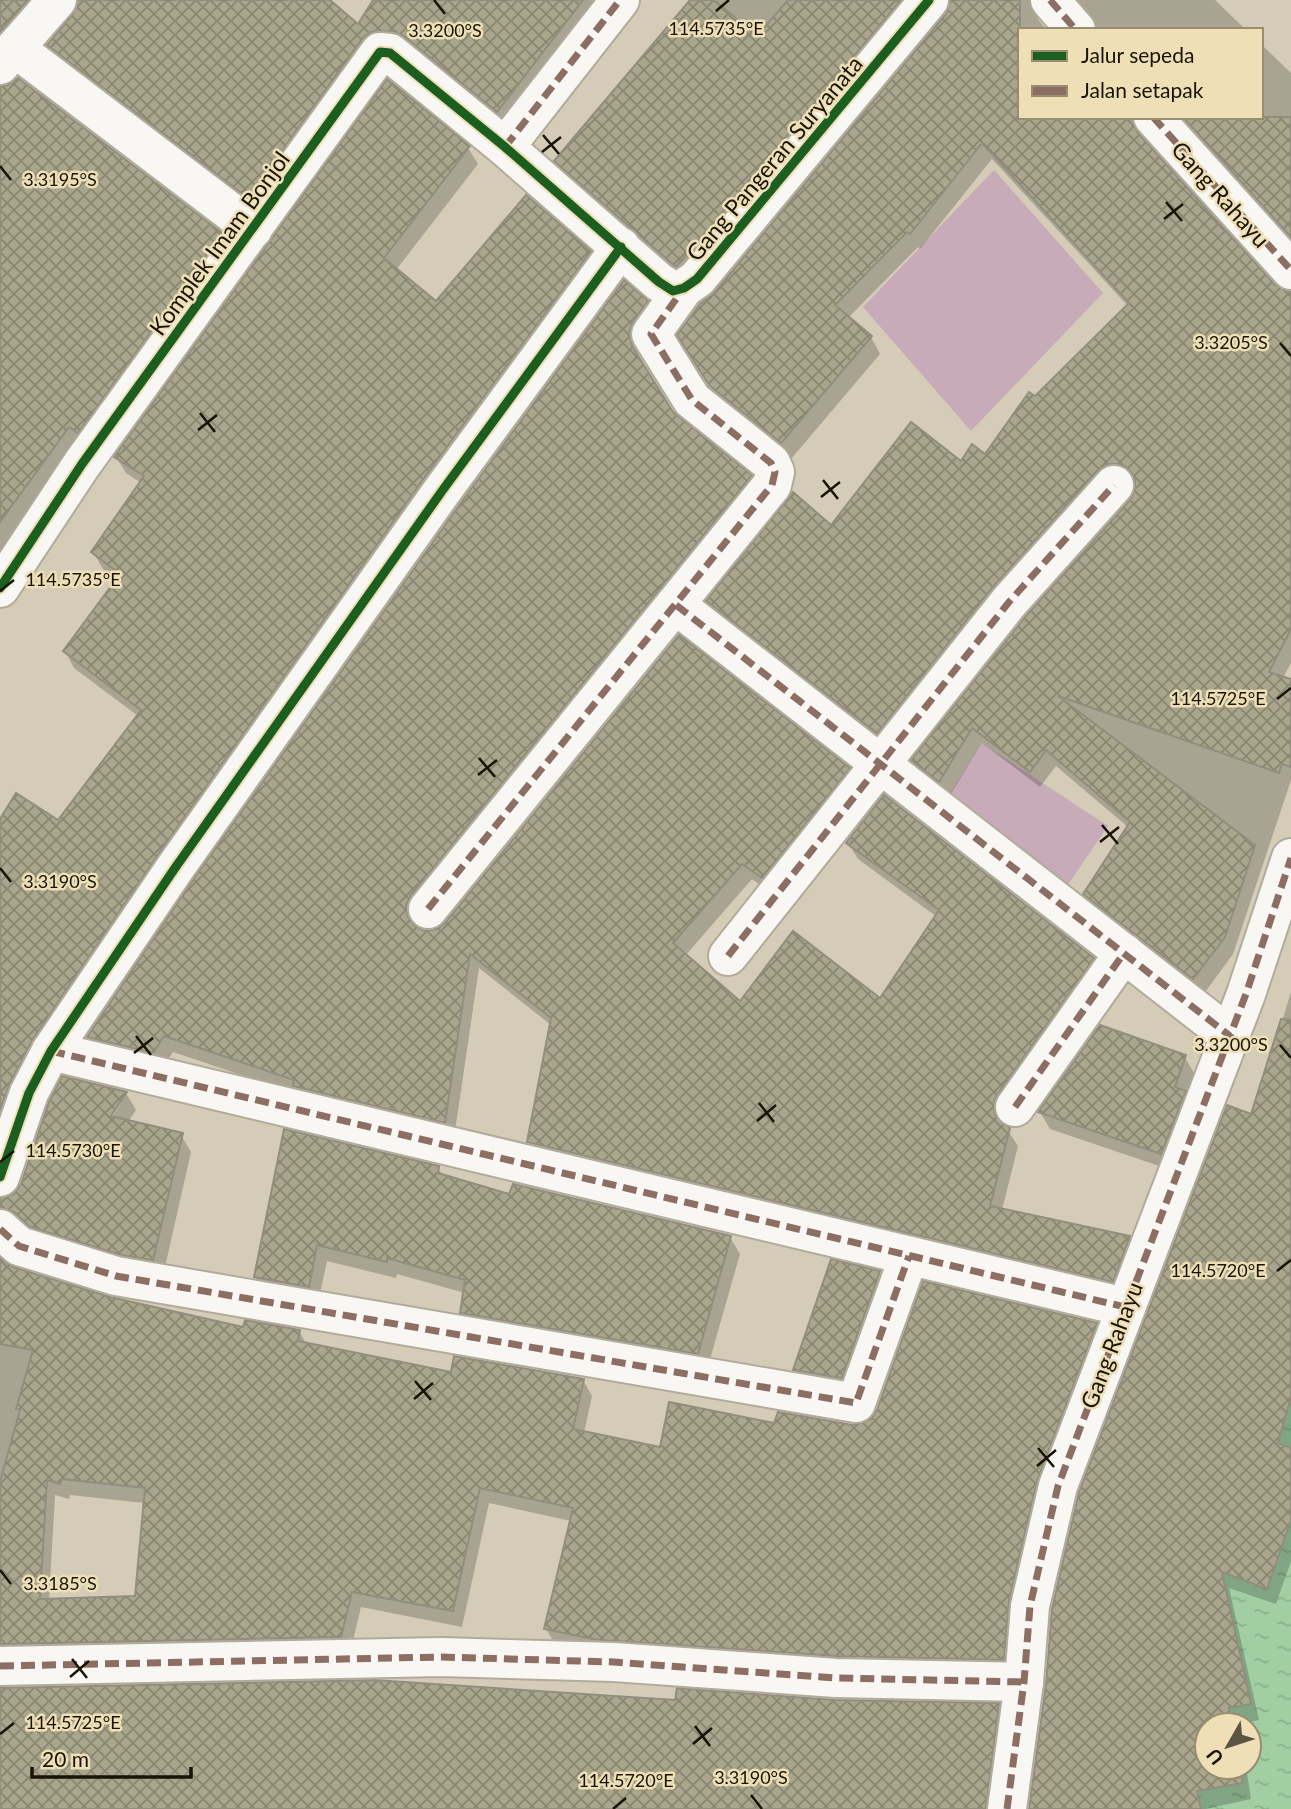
<svg xmlns="http://www.w3.org/2000/svg" width="1291" height="1809" font-family="Lato,sans-serif">
	<defs>
		<pattern id="water-ripples" width="26" height="14" patternUnits="userSpaceOnUse" patternTransform="scale(1.75)"><rect width="26" height="14" fill="#a2cea3"/><path d="M2 4q2-2 4 0t4 0M15 11q2-2 4 0t4 0" fill="none" stroke="#8bb08b"/></pattern>
		<pattern id="building-cross-hatch" width="8" height="8" patternUnits="userSpaceOnUse" patternTransform="scale(1.75)"><rect width="8" height="8" fill="#a9a68d"/><path d="M0 0l8 8M0 8l8-8" fill="none" stroke="#898671"/></pattern>
	</defs>
	<rect width="100%" height="100%" fill="#d4ccb7"/>
	<g fill="#c8abb9">
		<polygon points="994,170 1103,293 971,431 863,307"/>
		<polygon points="982,743 1108,826 1067,886 948,797"/>
	</g>
	<path fill="url(#water-ripples)" fill-rule="evenodd" d="M1291,1334v475h-137l24,-201zM1207,1725h42v42h-42z"/>
	<g fill="#0003" fill-rule="evenodd">
		<polygon points="0,0 54,0 0,59"/>
		<polygon points="80,0 328,0 359,26 376,0 597,0 578,22 582,30 507,128 403,48 258,213 59,62 49,45 75,15"/>
		<polygon points="692,0 925,0 686,283 566,178 556,161"/>
		<polygon points="952,0 1045,0 1038,11 1038,19 1046,30 1020,30 1020,117 1148,117 1141,128 1140,138 1274,286 1291,293 1291,663 1283,678 1291,681 1291,780 1233,954 1203,995 1094,910 1085,894 1129,828 1056,766 1040,787 982,743 949,797 923,777 913,760 1132,500 1137,484 1130,480 887,749 718,618 708,601 831,527 961,464 986,456 1035,398 1128,306 992,159 920,249 918,247 848,318 871,337 880,354 791,459 720,402 689,352 715,294 947,15"/>
		<polygon points="1075,0 1215,0 1246,30 1099,30"/>
		<polygon points="1261,44 1291,73 1291,241 1178,117 1261,117"/>
		<polygon points="0,88 221,234 230,251 79,443 0,552"/>
		<polygon points="468,148 478,164 396,270 437,303 589,252 599,269 0,1152 0,822 59,822 138,716 74,668 65,651 118,580 103,569 93,552 141,483 126,473 116,457"/>
		<polygon points="647,302 656,319 642,338 638,352 640,362 672,413 750,477 760,493 420,912 416,929 425,932 437,931 848,769 858,785 772,893 752,879 685,956 740,1004 880,1001 937,917 858,859 848,843 1092,959 1102,976 1006,1112 1002,1122 1018,1146 1002,1210 1129,1237 1139,1254 1122,1297 538,1158 529,1142 551,1025 479,968 454,1138 300,1095 173,1052 162,1069 98,1053 89,1037"/>
		<polygon points="1291,992 1291,1075 1273,1051"/>
		<polygon points="1184,1056 1194,1073 1171,1170 1050,1129 1040,1112"/>
		<path d="M126,1093l10,17 -8,12 53,13 10,17 -28,124 -138,-47 -10,-17zM117,1103h4l-13,21 -3,-2z"/>
		<polygon points="1291,1093 1291,1561 1276,1604 1229,1588 1259,1720 1238,1725 1207,1725 1207,1767 1246,1767 1251,1799 1206,1809 1030,1809 1253,1116"/>
		<polygon points="438,1168 444,1177 513,1197 730,1237 740,1254 707,1370 472,1330 462,1313 465,1293 397,1274 396,1278 327,1261 318,1303 265,1294 255,1277"/>
		<path d="M0,1264l112,35 133,30 54,2 8,14 146,29 130,6 9,16 -8,37 77,16 115,-24 76,1 244,-102 9,16 -93,335 -456,-30 -10,-16 25,-108 -82,-18 -27,124 -101,-20 -11,46 -350,9zM55,1495l14,4 1,-4 75,8 -8,95 -88,2z"/>
		<polygon points="879,1273 889,1290 851,1395 804,1387 795,1370"/>
		<polygon points="0,1690 998,1705 1007,1721 998,1809 0,1809"/>
	</g>
	<g fill="url(#building-cross-hatch)" stroke="#928e7e" stroke-width="2" fill-rule="evenodd">
		<polygon points="0,0 28,0 0,32"/>
		<polygon points="78,0 330,0 358,24 373,0 583,0 497,112 404,36 392,31 370,32 362,39 248,198 47,45 73,14"/>
		<polygon points="690,0 714,0 757,36 788,0 901,0 676,267 554,161"/>
		<polygon points="950,0 1020,0 1020,117 1132,117 1137,132 1275,285 1291,291 1291,629 1269,672 1291,679 1291,767 1282,764 1279,773 1058,696 1255,845 1225,937 1193,979 1083,894 1130,822 1046,750 1030,772 972,728 939,782 911,760 1026,616 1130,500 1135,490 1135,479 1128,468 1119,464 1108,464 1098,470 992,588 877,733 706,601 793,492 831,525 911,422 961,461 972,444 985,454 1029,392 1035,396 1129,303 982,143 910,234 907,232 835,305 872,336 781,443 709,385 677,335 700,304 714,293 946,14"/>
		<polygon points="18,78 222,233 78,433 69,427 0,522 0,86 8,85"/>
		<polygon points="387,79 470,146 384,258 436,301 526,195 591,251 424,478 157,856 33,1039 10,1083 0,1110 0,819 16,793 58,820 141,710 63,651 120,574 91,552 144,476 114,457"/>
		<polygon points="1183,117 1291,117 1291,237"/>
		<polygon points="624,280 648,301 633,321 629,334 632,346 673,412 752,475 411,895 406,906 408,917 415,926 425,931 436,929 445,923 679,635 850,768 762,878 742,864 673,943 740,1001 793,931 880,998 939,910 846,843 884,795 1094,958 997,1095 993,1104 995,1115 1010,1128 990,1206 1130,1236 1113,1282 527,1142 551,1018 470,954 445,1123 293,1086 294,1080 164,1036 153,1053 87,1037 193,880 460,504"/>
		<polygon points="1281,1019 1291,1020 1291,1397 1278,1443 1291,1448 1291,1520 1267,1589 1222,1572 1251,1704 1229,1708 1232,1725 1207,1725 1207,1767 1240,1767 1243,1783 1197,1791 1201,1809 1029,1809 1046,1685 1052,1609 1079,1492 1227,1105 1251,1114"/>
		<polygon points="1100,1025 1186,1055 1175,1087 1186,1091 1161,1154 1038,1112"/>
		<polygon points="62,1076 127,1092 111,1116 183,1133 153,1260 121,1255 30,1227 14,1212 0,1208 0,1198 14,1194 21,1184 49,1102"/>
		<polygon points="284,1129 439,1166 438,1173 509,1194 513,1184 731,1236 698,1354 460,1313 465,1280 387,1258 387,1262 317,1245 309,1287 254,1277"/>
		<path d="M0,1258l13,9 97,30 133,30 2,-7 55,10 -2,11 153,31 3,-16 130,23 -11,50 87,18 9,-45 105,21 4,-11 74,13 19,-6 6,-9 46,-129 174,42 -60,158 -28,120 -5,59 -167,-4 -238,-16 -55,-11 29,-121 -93,-20 -27,123 -101,-19 -11,45 -341,7v-162l20,-72 -4,-1 17,-59 -33,-6zM62,1479l83,9 -10,108 -95,3 7,-119 13,4z"/>
		<polygon points="831,1259 880,1271 842,1378 793,1370"/>
		<polygon points="374,1680 675,1700 677,1688 834,1700 999,1703 986,1809 0,1809 0,1688"/>
	</g>
	<g fill="none" stroke-linecap="round" stroke-linejoin="round">
		<defs>
			<g id="minor">
				<polyline points="1050,0 1076,30"/>
				<polyline points="15,48 253,229"/>
				<polyline points="0,65 57,0"/>
				<polyline points="1153,117 1291,270"/>
				<polyline points="505,147 620,0"/>
				<polyline points="0,588 82,464 380,52 390,53 505,147 659,282 673,291 684,288 697,279 929,0"/>
				<polyline points="676,605 1230,1036"/>
				<polyline points="428,909 772,485 775,472 771,463 692,400 651,334 684,288"/>
				<polyline points="728,956 1009,602 1114,485"/>
				<polyline points="51,1051 1125,1307"/>
				<polyline points="1015,1107 1124,953"/>
				<polyline points="0,1177 29,1093 51,1051 175,868 442,491 621,247"/>
				<polyline points="0,1229 19,1246 116,1276 856,1403 909,1256"/>
				<polyline points="0,1666 441,1657 614,1662 836,1678 1024,1682"/>
				<polyline points="1007,1809 1024,1682 1030,1606 1058,1486 1246,994 1291,858"/>
			</g>
		</defs>
		<use href="#minor" stroke="#b1ab9a" stroke-width="42"/>
		<use href="#minor" stroke="#f9f7f4" stroke-width="38"/>
		<g stroke="#8d6e63" stroke-width="7" stroke-dasharray="14 7" stroke-linecap="butt">
			<polyline points="1050,0 1076,30"/>
			<polyline points="1153,117 1291,270"/>
			<polyline points="505,147 620,0"/>
			<polyline points="676,605 1230,1036"/>
			<polyline points="428,909 772,485 775,472 771,463 692,400 651,334 684,288"/>
			<polyline points="728,956 1009,602 1114,485"/>
			<polyline points="51,1051 1125,1307"/>
			<polyline points="1015,1107 1124,953"/>
			<polyline points="0,1229 19,1246 116,1276 856,1403 909,1256"/>
			<polyline points="0,1666 441,1657 614,1662 836,1678 1024,1682"/>
			<polyline points="1007,1809 1024,1682 1030,1606 1058,1486 1246,994 1291,858"/>
		</g>
		<defs>
			<g id="cycleway">
				<polyline points="0,588 82,464 380,52 390,53 505,147 659,282 673,291 684,288 697,279 929,0"/>
				<polyline points="0,1177 29,1093 51,1051 175,868 442,491 621,247"/>
			</g>
		</defs>
		<use href="#cycleway" stroke="#eedfb6" stroke-width="13"/>
		<use href="#cycleway" stroke="#1b5e20" stroke-width="9"/>
	</g>
	<path fill="none" stroke="#181305" stroke-width="2.5" d="M434,0l11,14M716,11l13,-11M543,135l16,19M542,152l19,-15M0,166l11,14M1166,202l16,19M1164,219l19,-15M1280,343l11,13M200,413l15,19M198,430l19,-15M823,480l15,19M821,497l19,-15M0,591l14,-11M1277,699l14,-11M479,758l16,19M478,775l19,-15M1102,825l16,19M1100,842l19,-15M0,868l11,14M136,1036l15,19M1280,1045l11,13M134,1053l19,-15M759,1103l15,19M757,1121l19,-16M0,1162l14,-11M1277,1271l14,-11M415,1381l16,19M414,1399l19,-16M1038,1448l16,19M1037,1466l19,-16M0,1570l11,14M72,1659l15,19M70,1677l19,-16M695,1726l15,20M0,1734l14,-11M693,1744l19,-16M751,1795l11,14M613,1809l13,-11"/>
	<g text-anchor="middle" dominant-baseline="central" stroke-width="5" stroke-linejoin="round" paint-order="stroke">
		<g font-size="23" fill="#181305" stroke="#eedfb6">
			<text transform="translate(774 158) rotate(-50)">Gang Pangeran Suryanata</text>
			<text transform="translate(1221 194) rotate(48)">Gang Rahayu</text>
			<text transform="translate(219 243) rotate(-54)">Komplek Imam Bonjol</text>
			<text transform="translate(1111 1345) rotate(-69)">Gang Rahayu</text>
		</g>
	</g>
	<g font-size="18" text-anchor="middle" fill="#181305" stroke="#eedfb6" stroke-width="5" stroke-linejoin="round" paint-order="stroke">
		<text x="716" y="35">114.5735°E</text>
		<text x="445" y="37">3.3200°S</text>
		<text x="60" y="186">3.3195°S</text>
		<text x="1231" y="349">3.3205°S</text>
		<text x="73" y="586">114.5735°E</text>
		<text x="1218" y="705">114.5725°E</text>
		<text x="60" y="888">3.3190°S</text>
		<text x="1231" y="1051">3.3200°S</text>
		<text x="73" y="1157">114.5730°E</text>
		<text x="1218" y="1277">114.5720°E</text>
		<text x="60" y="1590">3.3185°S</text>
		<text x="73" y="1729">114.5725°E</text>
		<text x="751" y="1784">3.3190°S</text>
		<text x="626" y="1787">114.5720°E</text>
	</g>
	<rect x="1018" y="28" width="245" height="91" fill="#eedfb6" stroke="#988d6f" stroke-width="2"/>
	<rect x="1032" y="51" width="35" height="10" fill="#1b5e20" stroke="#988d6f" stroke-width="2"/>
	<text x="1081" y="63" font-size="21" fill="#181305">Jalur sepeda</text>
	<rect x="1032" y="86" width="35" height="10" fill="#8d6e63" stroke="#988d6f" stroke-width="2"/>
	<text x="1081" y="98" font-size="21" fill="#181305">Jalan setapak</text>
	<g transform="translate(1228 1746) rotate(231)"><circle r="33" fill="#eedfb6" stroke="#988d6f" stroke-width="2"/>
	<path d="M0-5L12 26L0 18L-12 26Z" fill="#5a5443"/>
	<text y="-10" font-size="19" font-weight="bold" text-anchor="middle" fill="#181305">U</text>
	</g>
	<path d="M32 1767v10h159v-10" fill="none" stroke="#181305" stroke-width="3.5"/>
	<text x="42" y="1767" font-size="21" fill="#181305" stroke="#eedfb6" stroke-width="5" paint-order="stroke">20 m</text>
</svg>
